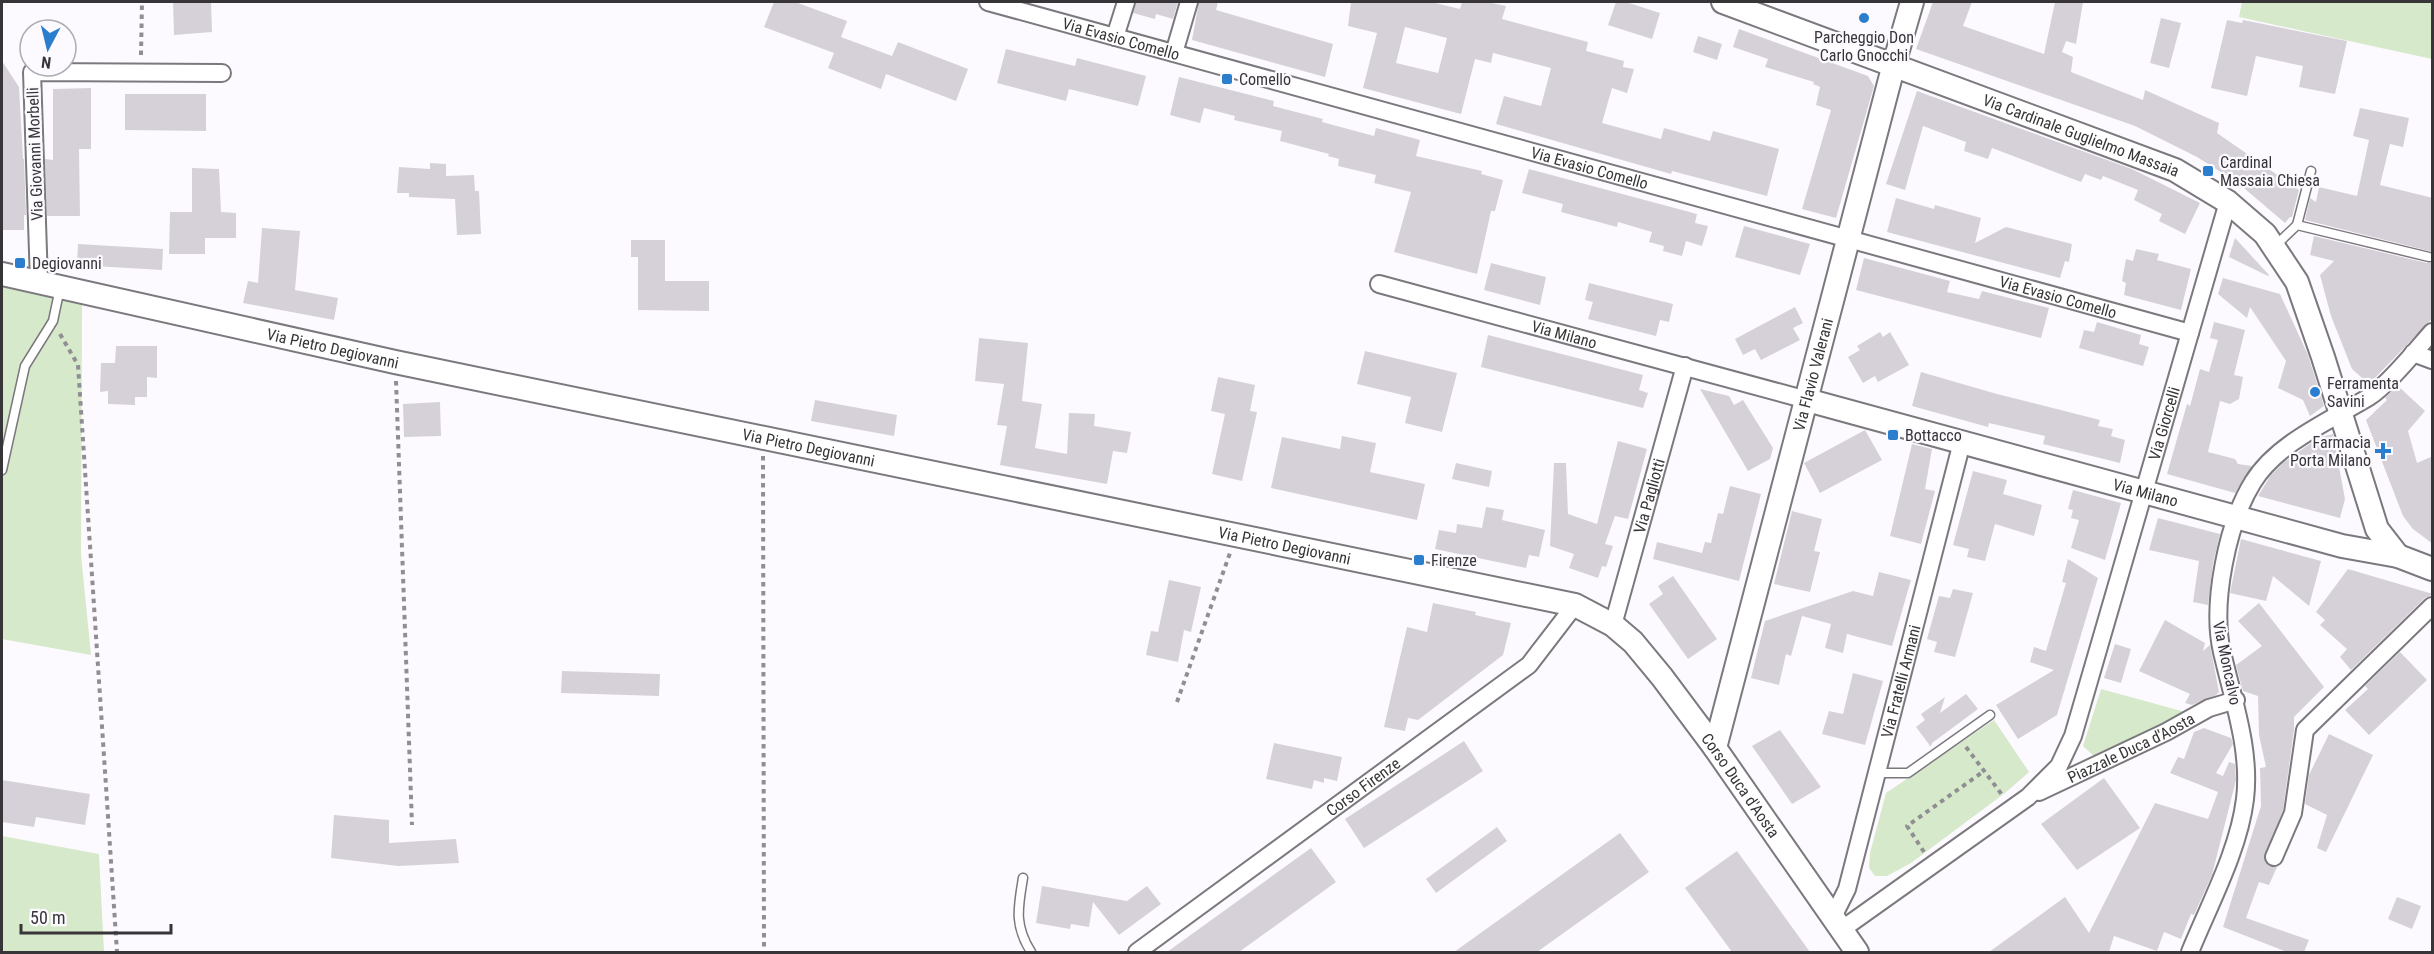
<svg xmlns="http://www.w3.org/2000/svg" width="2434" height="954" font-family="'Roboto Condensed',sans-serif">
	<rect width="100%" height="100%" fill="#fcfaff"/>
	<g fill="#d6e9cb">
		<polygon points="2242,2 2432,2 2432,59 2239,17"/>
		<polygon points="2,284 37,291 82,304 81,555 91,655 2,639"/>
		<polygon points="2101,689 2189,713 2094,756 2083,746"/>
		<polygon points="1994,720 2029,772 2005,793 1911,863 1887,876 1875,876 1869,868 1870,853 1886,793"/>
		<polygon points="2,836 99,854 104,952 2,952"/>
	</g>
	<g fill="#d6d1d9" fill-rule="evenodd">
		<polygon points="173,2 211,2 212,32 174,35"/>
		<polygon points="774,2 795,2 847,21 841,37 892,56 898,42 968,69 956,101 886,74 881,89 828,68 834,53 764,27"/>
		<polygon points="1136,2 1178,2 1173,19 1156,14 1155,19 1133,13"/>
		<polygon points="1199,2 1218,2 1216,10 1333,44 1325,77 1192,40"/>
		<path d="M1351,2h80l29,7 2,-7h25l19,4 -4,13 86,23 -2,9 38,10 -1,6 11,2 -7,24 -15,-5 -10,35 59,16 3,-11 46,13 3,-10 66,18 -12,47 -95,-25 -1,3 -175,-50 8,-28 37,10 10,-38 -58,-15 -2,10 -16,-4 -14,55 -98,-26 14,-55 -29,-7zM1405,27l42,11 -9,35 -42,-10z"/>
		<polygon points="1616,2 1626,2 1660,13 1652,39 1608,25"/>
		<polygon points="1933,2 1972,2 1963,26 2044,54 2055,2 2083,2 2076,44 2066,41 2062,52 2073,57 2071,72 2143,100 2145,90 2219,123 2217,133 2299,190 2292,217 2290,217 2285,223 2238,183 2197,157 2135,126 1916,49"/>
		<polygon points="2161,18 2181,23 2169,68 2150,63"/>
		<polygon points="2227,20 2242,23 2243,20 2347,41 2335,94 2299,87 2303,66 2256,56 2247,96 2211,88"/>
		<polygon points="1739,29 1868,76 1874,86 1836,218 1802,209 1831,110 1816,105 1820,87 1813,84 1814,82 1765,67 1768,59 1733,47"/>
		<polygon points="1698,36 1722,44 1717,60 1693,52"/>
		<polygon points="1006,49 1075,66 1077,58 1146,76 1138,106 1069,89 1066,101 997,83"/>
		<polygon points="2,61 19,87 23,159 24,159 26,215 24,215 24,230 2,230"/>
		<polygon points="1179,77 1274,101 1273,106 1323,119 1322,122 1374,136 1376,128 1420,140 1416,156 1482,171 1481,174 1503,180 1495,211 1491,211 1477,274 1394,252 1411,192 1374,183 1376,175 1338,166 1339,159 1328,156 1329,154 1280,141 1282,131 1234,120 1235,116 1204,108 1200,123 1170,115"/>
		<polygon points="91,88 91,149 79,149 80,216 47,216 45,159 53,160 53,89"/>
		<polygon points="1917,91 2132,169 2200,203 2185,234 2159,221 2162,214 2134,200 2138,190 2103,176 2101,180 2085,174 2081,182 1992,148 1988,159 1964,151 1966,142 1923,126 1905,190 1886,184"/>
		<polygon points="125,94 206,94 206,131 125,130"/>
		<polygon points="2360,108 2409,118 2403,147 2390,144 2380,185 2433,198 2433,252 2305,220 2310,198 2316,202 2319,187 2357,196 2369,140 2353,136"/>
		<polygon points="430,163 446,164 446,176 474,175 475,191 479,191 481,234 457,235 455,199 409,197 409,193 397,193 399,167 430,169"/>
		<polygon points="192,168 219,169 221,212 236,213 236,238 205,238 205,254 169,254 170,212 192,212"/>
		<polygon points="1529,169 1697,214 1695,223 1708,226 1702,246 1686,241 1682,256 1663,251 1664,246 1649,242 1652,232 1618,222 1617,227 1561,212 1563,204 1522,193"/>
		<polygon points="1896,198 1934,209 1935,205 1981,218 1975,243 2006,227 2072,244 2069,262 2065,261 2060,278 1887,232"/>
		<polygon points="1744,226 1810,244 1800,275 1735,257"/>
		<polygon points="262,228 300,231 295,290 338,298 334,320 243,303 248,281 258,283"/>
		<polygon points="2314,236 2427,263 2433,262 2433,318 2369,384 2352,369 2331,316 2320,275 2334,261 2310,255"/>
		<polygon points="2235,238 2269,275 2268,276 2229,257"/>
		<polygon points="631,240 665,240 665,281 709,281 709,311 638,310 638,257 631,257"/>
		<polygon points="78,244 163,249 162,270 77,265"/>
		<polygon points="2136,249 2159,254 2157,260 2191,269 2181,310 2124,295 2126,283 2122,281 2126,259 2133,261"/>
		<polygon points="1864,258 1950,281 1947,292 1979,299 1982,291 2049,308 2041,338 1856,290"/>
		<polygon points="1491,263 1546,277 1540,305 1484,290"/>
		<polygon points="2223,278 2280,294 2308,355 2324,406 2310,416 2303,400 2278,388 2286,361 2250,307 2247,318 2218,294"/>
		<polygon points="1589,283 1673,304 1669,322 1660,320 1656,336 1588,319 1593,302 1585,300"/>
		<polygon points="1795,307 1803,323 1793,328 1800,340 1761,360 1755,349 1743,355 1735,339"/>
		<polygon points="2097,322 2141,335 2139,344 2149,347 2143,366 2079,348 2084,330 2094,332"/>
		<polygon points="2214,322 2245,330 2234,375 2243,377 2239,399 2230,404 2220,401 2208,452 2235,459 2238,464 2252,466 2235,493 2167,474 2187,404 2190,406 2200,369 2209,372 2218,340 2210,338"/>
		<polygon points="1880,332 1883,337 1890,332 1909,365 1878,382 1875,376 1863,383 1848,357 1860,350 1857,346"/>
		<polygon points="1488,335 1643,375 1639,390 1648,393 1643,408 1481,367"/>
		<polygon points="979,338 1028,343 1022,401 1042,404 1035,448 1067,454 1069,413 1095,414 1094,426 1131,432 1127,453 1113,451 1107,484 1000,465 1007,426 997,425 1004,384 975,381"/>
		<polygon points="116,346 157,346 157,378 147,377 147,397 135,397 135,405 108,404 108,391 100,392 101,363 115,363"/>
		<polygon points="1365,351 1457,373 1442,432 1405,423 1411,397 1357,384"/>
		<polygon points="1921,372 1997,394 2100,420 2098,426 2113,429 2111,436 2125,440 2120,463 2043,444 2045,436 1989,423 1988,427 1912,406"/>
		<polygon points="1218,377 1255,385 1250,411 1257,412 1242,481 1212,474 1225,414 1211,411"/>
		<polygon points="2398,386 2425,411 2408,431 2417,463 2433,456 2433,544 2413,529 2403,516 2366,420 2387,400 2385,398"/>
		<polygon points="1700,389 1729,396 1734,405 1743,400 1773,448 1770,459 1748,471"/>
		<polygon points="815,400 897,415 894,436 811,421"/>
		<polygon points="440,402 441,436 404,437 403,404"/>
		<polygon points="1865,430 1882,460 1820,493 1804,463"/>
		<polygon points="2333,434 2345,499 2340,518 2258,496 2271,475 2283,463 2318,438"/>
		<polygon points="1342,436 1376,443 1370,472 1425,484 1417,520 1271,488 1282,437 1340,449"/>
		<polygon points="1618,441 1647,449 1628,519 1615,516 1605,544 1613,546 1606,567 1602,566 1598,578 1569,568 1574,554 1550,546 1554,463 1566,463 1568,514 1597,524"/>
		<polygon points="1912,444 1932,449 1925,489 1935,491 1921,544 1890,536"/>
		<polygon points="1456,463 1492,471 1489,487 1452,479"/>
		<polygon points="1973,471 2007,480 2003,494 2042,505 2034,536 1995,524 1985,561 1967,557 1969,549 1953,545"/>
		<polygon points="1730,486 1761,494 1739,581 1653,559 1657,542 1702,553 1705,542 1711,543 1718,513 1723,514"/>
		<polygon points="2073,490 2121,503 2105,560 2071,548 2079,520 2071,518 2073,510 2068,509"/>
		<polygon points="1486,507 1504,510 1502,520 1545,530 1539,557 1529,555 1526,568 1435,549 1439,530 1456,533 1457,524 1482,528"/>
		<polygon points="1792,511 1822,519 1814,551 1820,552 1810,592 1774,584"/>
		<polygon points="2158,518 2220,534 2213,563 2208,605 2193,602 2199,561 2149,550"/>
		<polygon points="2241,539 2321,561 2309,606 2273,576 2266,601 2230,593"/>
		<polygon points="2068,559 2098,578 2057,715 2018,739 1996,705 2054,670 2030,662 2034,647 2046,651 2066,583 2062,582"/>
		<polygon points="2348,569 2433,594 2425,598 2351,670 2340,657 2347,649 2320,625 2325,620 2316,612"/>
		<polygon points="1879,572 1911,580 1892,646 1847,634 1843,653 1825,648 1831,624 1802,616 1791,656 1786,654 1779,685 1751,678 1765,621 1853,591 1873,596"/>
		<polygon points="1673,576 1717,639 1688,659 1649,604 1663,594 1658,586"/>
		<polygon points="1169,580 1201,587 1191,632 1184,630 1178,662 1146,655 1151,631 1158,632"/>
		<polygon points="1953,589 1973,593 1955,657 1934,652 1937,642 1927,639 1939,596 1950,598"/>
		<polygon points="1433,603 1476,612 1475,615 1511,623 1503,655 1418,720 1408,718 1405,731 1384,727 1407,627 1427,632"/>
		<polygon points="2259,603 2324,687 2294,717 2294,730 2283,810 2264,858 2269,866 2277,867 2269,885 2259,882 2246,918 2309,940 2304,952 2287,952 2223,927 2261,806 2260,768 2266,767 2259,735 2258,696 2243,691 2236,665 2262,646 2238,621"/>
		<polygon points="2165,620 2205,643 2203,651 2210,645 2219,692 2216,695 2192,705 2185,703 2190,694 2139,671"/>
		<polygon points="2115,644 2131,649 2121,683 2104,678"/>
		<polygon points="2400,652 2427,680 2369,735 2345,710 2368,689 2365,686"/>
		<polygon points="562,671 660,674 659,696 561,693"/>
		<polygon points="1853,673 1883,681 1865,745 1822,734 1829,711 1843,714"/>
		<polygon points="1966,694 1978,709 1932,743 1931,747 1916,727 1925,720 1921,714 1945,697 1940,713"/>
		<polygon points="2204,728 2231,738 2233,744 2216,773 2223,776 2229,762 2235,764 2236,780 2212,875 2194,915 2191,914 2181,939 2164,932 2157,951 2114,936 2109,952 1989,952 2065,897 2089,933 2155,803 2208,819 2218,792 2170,773 2178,757 2184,759 2194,732"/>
		<polygon points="1780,730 1821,787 1792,804 1752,746"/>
		<polygon points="2329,734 2373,755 2326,852 2317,848 2327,815 2305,804 2309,775"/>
		<polygon points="1464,741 1483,771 1364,848 1345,819"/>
		<polygon points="1274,743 1342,757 1337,781 1324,778 1324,783 1314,780 1312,789 1266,779"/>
		<polygon points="2104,778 2140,828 2077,870 2041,824"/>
		<polygon points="2,780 90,794 85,825 36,817 34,827 2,822"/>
		<polygon points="334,815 389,820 389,843 456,839 459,863 398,866 331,858"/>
		<polygon points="1497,827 1507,841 1436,893 1426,879"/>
		<polygon points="1620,833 1649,872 1537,952 1454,952"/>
		<polygon points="1311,848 1336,882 1239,952 1167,952"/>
		<polygon points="1737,851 1810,952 1732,952 1685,888"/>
		<polygon points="1042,886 1127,901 1147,886 1161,904 1119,935 1093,902 1089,927 1071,924 1070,929 1036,923"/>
		<polygon points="2397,897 2421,906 2412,929 2388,919"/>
	</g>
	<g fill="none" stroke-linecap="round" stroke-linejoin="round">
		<defs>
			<g id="lane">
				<polyline points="2297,225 2429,257"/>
				<polyline points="2274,247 2297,225 2311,171"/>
				<polyline points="2,470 25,366 53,321 60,288"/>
				<polyline points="1877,773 1908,773 1990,715"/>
				<path d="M1023,878c-5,30 -9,47 8,74"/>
			</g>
			<g id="street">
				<path id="s1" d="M988,2l1202,331"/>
				<polyline points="1115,37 1126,2"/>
				<polyline points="1174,53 1189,2"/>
				<polyline points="39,282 32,72 222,73"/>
				<path id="s2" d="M1379,284l428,116"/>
				<polyline points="2413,353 2432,360"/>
				<path id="s3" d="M1613,625l72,-259"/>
				<path id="s4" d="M2039,792l127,-60 43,-24 27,-8"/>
				<polyline points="2274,857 2293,813 2305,730 2432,606"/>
				<path id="s5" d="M1832,919l15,-30 115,-447"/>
				<path id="s6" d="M1841,930l187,-133 31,-31 14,-30 16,-55 139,-479"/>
				<path id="s7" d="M1137,952l392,-287 46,-60"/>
				<path d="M2190,952c19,-47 49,-102 55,-153 6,-49 -12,-99 -23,-147 -11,-48 5,-128 31,-170 24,-39 78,-62 116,-85 19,-12 47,-47 63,-65"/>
			</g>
			<g id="secondary">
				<path id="s8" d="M1723,2l452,168 53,32 37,32 32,48 26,75 54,172 21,27"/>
				<path id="s9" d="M2,274l393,88 1180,243 38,20 20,17 29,35 53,71 142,204"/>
				<path id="s10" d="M1807,400l535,146 56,10 34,13"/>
				<path id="s11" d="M1715,748l179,-684 18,-62"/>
			</g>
		</defs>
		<use href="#lane" stroke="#7b787e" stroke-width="11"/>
		<use href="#street" stroke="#7b787e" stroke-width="20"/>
		<use href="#secondary" stroke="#7b787e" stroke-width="26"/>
		<g stroke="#908e92" stroke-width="4" stroke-dasharray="4.5 4.5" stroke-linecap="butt">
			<polyline points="141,55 142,2"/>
			<polyline points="60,334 78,365 117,952"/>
			<polyline points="396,381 412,825"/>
			<polyline points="763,456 764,952"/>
			<polyline points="1177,702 1230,553"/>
			<polyline points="1966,747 2003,796"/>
			<polyline points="1924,852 1907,826 1984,771"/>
		</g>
		<use href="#lane" stroke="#fff" stroke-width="8"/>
		<use href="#street" stroke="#fff" stroke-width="16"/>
		<use href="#secondary" stroke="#fff" stroke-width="22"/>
	</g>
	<g fill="#2b7ecd" stroke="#fcfaff" stroke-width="2">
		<circle cx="1864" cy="18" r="6"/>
		<rect x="1221" y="73" width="12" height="12" rx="3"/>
		<rect x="2202" y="165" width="12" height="12" rx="3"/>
		<rect x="14" y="257" width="12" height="12" rx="3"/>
		<circle cx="2315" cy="392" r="6"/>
		<rect x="1887" y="429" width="12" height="12" rx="3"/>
		<path d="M2380 442h6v6h6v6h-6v6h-6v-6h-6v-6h6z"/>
		<rect x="1413" y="554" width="12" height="12" rx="3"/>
	</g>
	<g text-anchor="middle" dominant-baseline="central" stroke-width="4.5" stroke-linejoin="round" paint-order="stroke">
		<g font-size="16" fill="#373538" stroke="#fcfaff" text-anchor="start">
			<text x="1864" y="37" text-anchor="middle">Parcheggio Don<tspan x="1864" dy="18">Carlo Gnocchi</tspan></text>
			<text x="1239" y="79">Comello</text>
			<text x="2220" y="162">Cardinal<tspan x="2220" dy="18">Massaia Chiesa</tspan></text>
			<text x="32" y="263">Degiovanni</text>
			<text x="2327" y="383">Ferramenta<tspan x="2327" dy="18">Savini</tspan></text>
			<text x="1905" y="435">Bottacco</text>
			<text x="2371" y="442" text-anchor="end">Farmacia<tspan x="2371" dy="18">Porta Milano</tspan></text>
			<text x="1431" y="560">Firenze</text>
		</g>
		<g font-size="16" fill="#373538" stroke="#fcfaff">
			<text stroke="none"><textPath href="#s1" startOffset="138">Via Evasio Comello</textPath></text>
			<text stroke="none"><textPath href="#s8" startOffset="382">Via Cardinale Guglielmo Massaia</textPath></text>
			<text transform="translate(35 154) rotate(-92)">Via Giovanni Morbelli</text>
			<text stroke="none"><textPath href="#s1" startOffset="624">Via Evasio Comello</textPath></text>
			<text stroke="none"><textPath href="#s1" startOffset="1110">Via Evasio Comello</textPath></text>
			<text stroke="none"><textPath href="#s2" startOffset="192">Via Milano</textPath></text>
			<text stroke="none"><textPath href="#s9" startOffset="339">Via Pietro Degiovanni</textPath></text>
			<text stroke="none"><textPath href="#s11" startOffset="386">Via Flavio Valerani</textPath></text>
			<text stroke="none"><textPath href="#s6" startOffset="632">Via Giorcelli</textPath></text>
			<text stroke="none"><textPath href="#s9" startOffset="825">Via Pietro Degiovanni</textPath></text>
			<text stroke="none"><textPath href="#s10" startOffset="351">Via Milano</textPath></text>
			<text stroke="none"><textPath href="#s3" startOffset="134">Via Pagliotti</textPath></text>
			<text stroke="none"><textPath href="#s9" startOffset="1311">Via Pietro Degiovanni</textPath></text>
			<text transform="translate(2227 663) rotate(78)">Via Moncalvo</text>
			<text stroke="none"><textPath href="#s5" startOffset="248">Via Fratelli Armani</textPath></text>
			<text stroke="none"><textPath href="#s4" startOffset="102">Piazzale Duca d'Aosta</textPath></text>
			<text stroke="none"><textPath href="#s9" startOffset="1856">Corso Duca d'Aosta</textPath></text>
			<text stroke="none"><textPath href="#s7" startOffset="280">Corso Firenze</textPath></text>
		</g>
	</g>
	<rect width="2434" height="954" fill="none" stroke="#373538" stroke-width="6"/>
	<g transform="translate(48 48) rotate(187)"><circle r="28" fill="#fcfaff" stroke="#adabaf" stroke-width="1.5"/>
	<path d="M0-4.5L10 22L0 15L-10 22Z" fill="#2b7ecd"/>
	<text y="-9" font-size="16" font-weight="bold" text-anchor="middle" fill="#373538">N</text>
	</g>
	<path d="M21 924v9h150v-9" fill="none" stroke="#373538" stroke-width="3"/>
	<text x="30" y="924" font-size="18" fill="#373538" stroke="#fcfaff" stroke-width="4.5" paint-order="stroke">50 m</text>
</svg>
